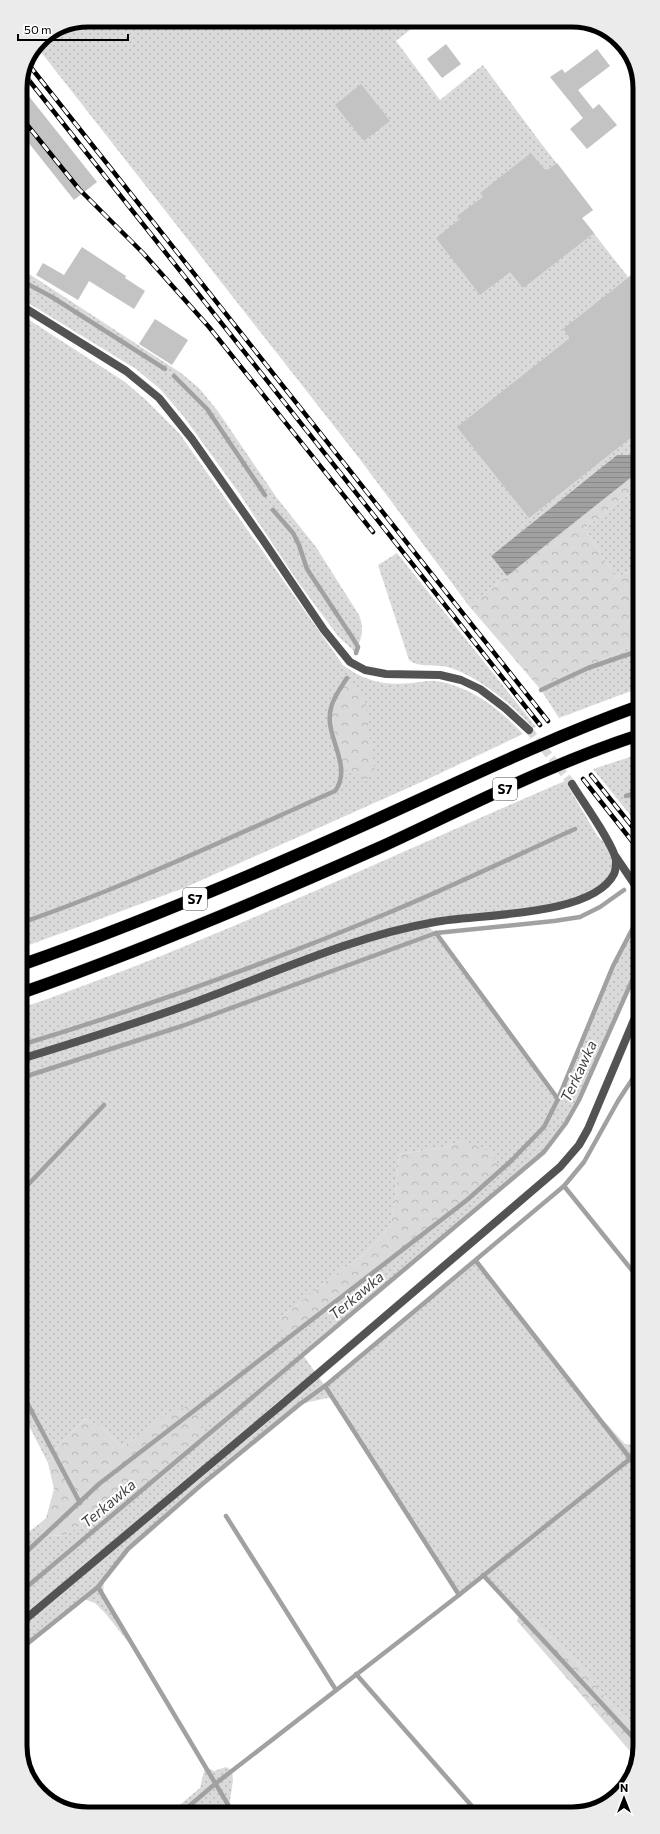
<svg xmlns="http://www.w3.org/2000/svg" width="660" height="1834" font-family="Commissioner,sans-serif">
	<defs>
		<pattern id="green-dots" width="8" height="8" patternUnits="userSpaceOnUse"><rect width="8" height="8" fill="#dadada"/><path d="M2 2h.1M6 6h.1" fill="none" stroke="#b9b9b9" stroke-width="1.8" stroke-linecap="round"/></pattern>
		<pattern id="forest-crowns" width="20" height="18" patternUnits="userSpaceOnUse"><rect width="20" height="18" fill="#dadada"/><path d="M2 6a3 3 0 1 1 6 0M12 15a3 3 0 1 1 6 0" fill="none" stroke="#b9b9b9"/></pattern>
		<pattern id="water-rules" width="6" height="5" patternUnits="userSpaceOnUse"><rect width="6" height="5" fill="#a1a1a1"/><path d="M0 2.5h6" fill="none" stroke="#898989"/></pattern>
	</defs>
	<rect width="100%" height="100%" fill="#fff"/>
	<g fill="url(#green-dots)" fill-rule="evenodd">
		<polygon points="420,22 396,41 440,100 483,65 537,138 593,210 582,218 628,277 638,270 638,450 632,455 617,455 491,556 507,576 469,606 359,458 37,47 40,40 62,25"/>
		<path d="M20,268l161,105 18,15 18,22 60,88 39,49 43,68c6,15 2,23 -3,38l-18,-17 -40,-54 -59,-89 -55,-76 -24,-28 -24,-20 -116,-71z"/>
		<path d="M20,314l105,68 22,19 32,32 164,232c21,16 42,21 68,18 8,0 17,-3 25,-2 34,5 64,28 87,53l-95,45 -244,109 -163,60z"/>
		<polygon points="638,487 638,567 616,578 585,528"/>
		<path d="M397,553l139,174 -3,1c-20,-23 -55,-52 -85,-61 -13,-3 -29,1 -39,-7l-31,-95z"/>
		<polygon points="638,643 639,688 559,718 541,690"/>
		<polygon points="639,754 639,826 593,769"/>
		<path d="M565,781l33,56 13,10 5,13 -11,25 -37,19 -143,20 11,9 122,166 55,-133 13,-28 13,-19v46l-60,135 -13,23 -22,29 -241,203 22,31 151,-125 122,157 6,3 21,23 12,1 3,-2v289l-27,-25 -32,-41 -49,-47 -13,-5 -36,-39 -24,20 -127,-198 -32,7 -172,145 -24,30 -1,17 35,58 -33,-41 -10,-10 -11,-4 -62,49v-111l17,-13 6,12 20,-1 23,-14 21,-2 28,-82 -16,10 -19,-19 -17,-9 -32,33 -5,11 -26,-51v-164l5,-18 -5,-3 -1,-219c187,-64 364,-150 544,-227zM462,1141l40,28 -226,153 54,-44 32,-22 28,-29 5,-25 4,-48 42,-6z"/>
		<path d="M205,1767l9,4 12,-4 6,3 1,10 -4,27c-19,0 -33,-7 -48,6h-11l30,-25z"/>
	</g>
	<g fill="url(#forest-crowns)">
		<polygon points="638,472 638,487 585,528 616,578 638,567 638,643 541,690 469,606"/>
		<polygon points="347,678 358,687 365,700 375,774 365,780 359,775 341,768 331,727 330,709"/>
		<polygon points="462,1141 489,1151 502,1169 467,1200 289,1339 276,1322 330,1278 362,1256 390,1227 395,1202 399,1154 441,1148"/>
		<polygon points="192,1405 196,1410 207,1435 109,1519 88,1521 65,1535 45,1536 39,1524 46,1518 54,1489 48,1463 53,1452 85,1419 102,1428 121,1447 137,1437 168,1413"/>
		<polygon points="519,1614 532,1619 581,1666 613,1707 640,1732 640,1747 636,1758 517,1621"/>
	</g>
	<polygon fill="url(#water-rules)" points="638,450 638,472 507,576 491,556 617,455 632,455"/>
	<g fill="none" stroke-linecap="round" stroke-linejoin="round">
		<g stroke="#a1a1a1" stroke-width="4.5">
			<polyline points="20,280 52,297 165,369"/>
			<polyline points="174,376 207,409 265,495"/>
			<polyline points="273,510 293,533 299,545 307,569 352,637 358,647 356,653"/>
			<polyline points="541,690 588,668 638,651"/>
			<polyline points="626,796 639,792"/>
			<path d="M21,923c107,-37 210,-86 314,-132 19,-25 -12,-56 -4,-83 2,-10 10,-21 16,-30"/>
			<polyline points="436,933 558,1099"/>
			<path d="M21,1045c125,-38 247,-82 367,-132 63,-26 125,-56 187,-84"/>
			<polyline points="21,1078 182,1026 436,933 554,921 580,917 600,907 624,890"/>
			<polyline points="564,1186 639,1279"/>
			<polyline points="22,1191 104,1105"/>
			<polyline points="476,1261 640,1471"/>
			<polyline points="325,1386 459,1595"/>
			<polyline points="22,1393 80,1503"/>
			<polyline points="226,1516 336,1690"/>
			<polyline points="22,1556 99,1484 467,1200 511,1161 544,1127 558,1099 613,966 637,920"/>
			<polyline points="483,1575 640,1745"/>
			<polyline points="98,1587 233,1813"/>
			<polyline points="22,1591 544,1152 566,1123 579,1100 639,965"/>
			<polyline points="22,1648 98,1587 128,1549 200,1486 300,1404 325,1386 564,1186 584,1162 618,1101 635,1075 639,1066"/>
			<polyline points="356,1674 477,1812"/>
			<polyline points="181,1813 215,1784 459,1595 640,1451"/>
		</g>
	</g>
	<g fill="#c3c3c3">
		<polygon points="446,44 461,64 442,78 427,59"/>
		<polygon points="597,49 610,66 578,90 593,109 599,104 617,125 587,149 570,129 583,118 550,77 562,69 565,73"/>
		<polygon points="361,84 390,121 364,141 335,105"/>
		<polygon points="20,85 97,182 74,200 20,132"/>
		<polygon points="531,153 546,171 557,163 593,210 582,218 594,233 523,288 510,272 480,295 436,238 460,219 457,216 483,197 480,193"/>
		<polygon points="82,247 126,276 125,278 145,291 134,309 89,281 78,300 36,275 43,263 64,275"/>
		<polygon points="638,270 638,432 529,518 457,427 570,338 563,329"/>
		<polygon points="155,319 188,340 172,365 139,344"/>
	</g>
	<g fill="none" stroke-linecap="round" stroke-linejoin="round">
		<polyline stroke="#d9d9d9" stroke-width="8" stroke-dasharray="8 4" stroke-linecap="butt" points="529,730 572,784"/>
		<defs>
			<g id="motorway">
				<path d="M21,965c117,-41 230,-89 343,-140 91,-41 180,-85 275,-119"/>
				<path d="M21,993c123,-43 243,-94 362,-147 84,-39 167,-82 256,-111"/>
			</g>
		</defs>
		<use href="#motorway" stroke="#dbdbdb" stroke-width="13"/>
		<g stroke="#535353" stroke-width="8">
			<polyline points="20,305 126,371 159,398 192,439 263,540 324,630 350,662 365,670 386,674 440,675 461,680 480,689 505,708 529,730"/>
			<polyline points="616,857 639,891"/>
			<path d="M21,1059c62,-19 124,-38 185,-61 75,-28 149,-62 229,-76 42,-8 157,-5 179,-48 2,-4 2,-9 2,-14 -3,-17 -34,-59 -44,-76"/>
			<polyline points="22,1622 280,1406 560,1167 579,1145 588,1129 639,1008"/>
		</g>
		<use href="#motorway" stroke="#000" stroke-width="12"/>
		<defs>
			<g id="rail">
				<polyline points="29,65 548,721"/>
				<polyline points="24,74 540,725"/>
				<polyline points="20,116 79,189 143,253 209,327 373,532"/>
				<polyline points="591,775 639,835"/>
				<polyline points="583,779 639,850"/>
			</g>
		</defs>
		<use href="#rail" stroke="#000" stroke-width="4.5"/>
		<use href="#rail" stroke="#fff" stroke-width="3" stroke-dasharray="9" stroke-linecap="butt"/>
	</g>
	<g text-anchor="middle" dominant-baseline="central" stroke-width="4" stroke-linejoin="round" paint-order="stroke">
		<g fill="#fff" stroke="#4c4c4c" stroke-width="1">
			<rect x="493" y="778" width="24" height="22" rx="3"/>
			<rect x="183" y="888" width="24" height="22" rx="3"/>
		</g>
		<g font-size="13" font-weight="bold" fill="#000">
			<text x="505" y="789">S7</text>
			<text x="195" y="899">S7</text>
		</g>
		<g font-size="15" font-style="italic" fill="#424242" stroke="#fff">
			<text transform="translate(578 1071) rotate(-65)">Terkawka</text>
			<text transform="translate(356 1295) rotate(-40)">Terkawka</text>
			<text transform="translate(108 1503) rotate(-40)">Terkawka</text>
		</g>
	</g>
	<path d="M0 0H660V1834H0ZM88 27H572A61 61 0 0 1 633 88V1746A61 61 0 0 1 572 1807H88A61 61 0 0 1 27 1746V88A61 61 0 0 1 88 27Z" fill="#ebebeb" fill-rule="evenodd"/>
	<path fill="none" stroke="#000" stroke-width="5" d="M88 27H572A61 61 0 0 1 633 88V1746A61 61 0 0 1 572 1807H88A61 61 0 0 1 27 1746V88A61 61 0 0 1 88 27Z"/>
	<g transform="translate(624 1798)" stroke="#ffffff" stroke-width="3" paint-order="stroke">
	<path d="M0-3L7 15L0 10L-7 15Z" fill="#000000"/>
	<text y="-6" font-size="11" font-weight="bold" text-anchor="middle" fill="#000000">N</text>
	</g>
	<path d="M18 34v6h110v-6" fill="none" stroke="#000000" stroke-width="2"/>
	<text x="24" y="34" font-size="12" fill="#000000" stroke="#ffffff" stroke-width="3" paint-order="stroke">50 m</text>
</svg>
